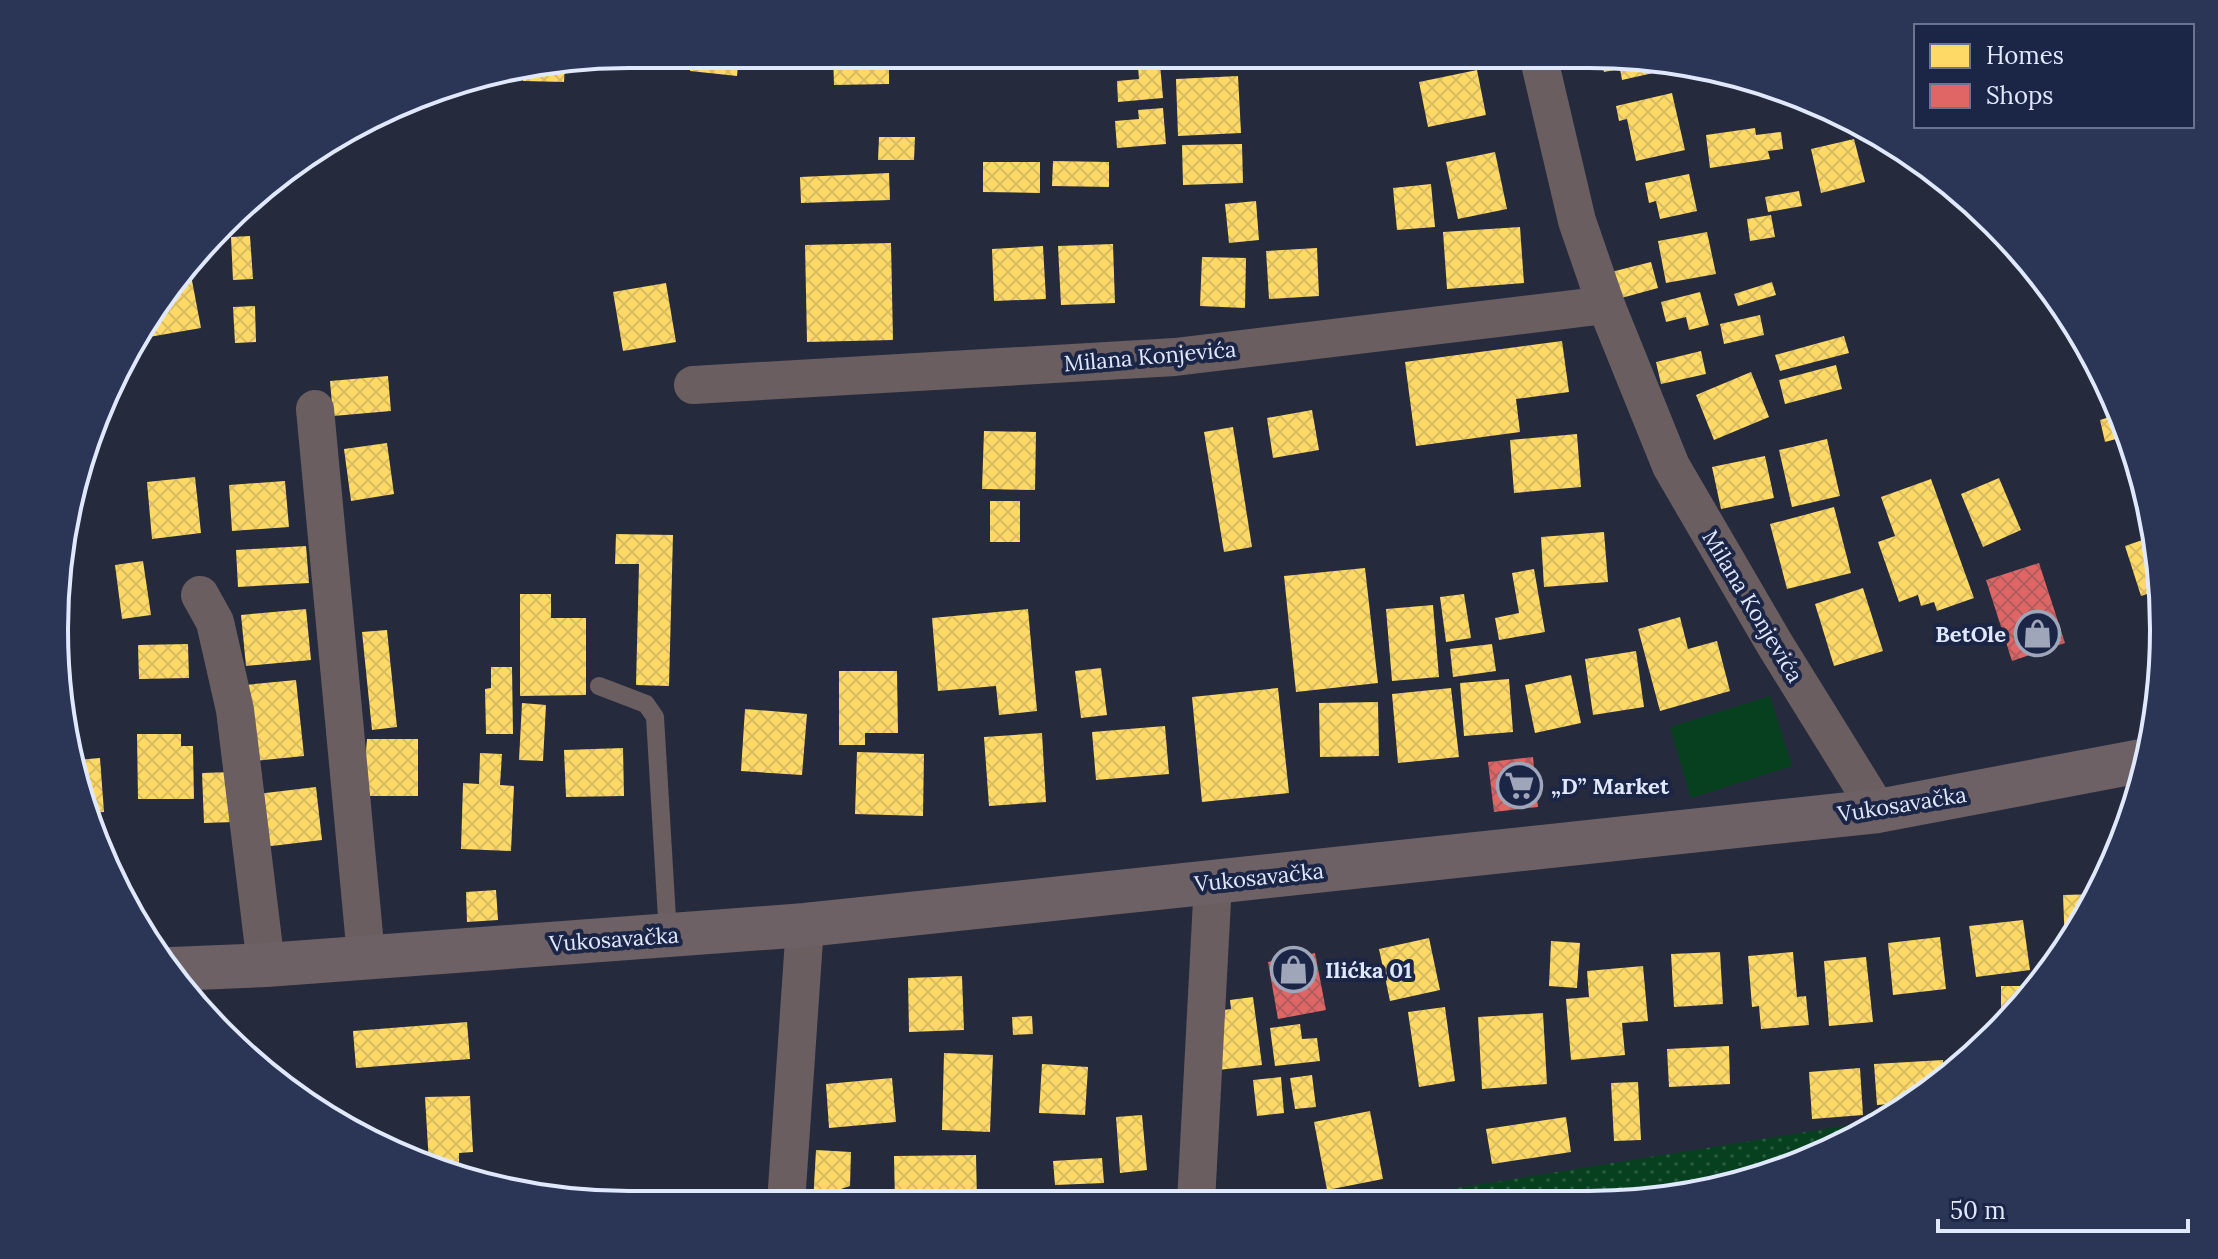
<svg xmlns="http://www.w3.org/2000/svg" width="2218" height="1259" font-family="Lora,serif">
	<defs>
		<pattern id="grass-dots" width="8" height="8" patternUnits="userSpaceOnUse" patternTransform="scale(2)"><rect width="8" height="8" fill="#07401f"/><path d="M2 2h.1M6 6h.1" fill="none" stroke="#2b5c41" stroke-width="1.8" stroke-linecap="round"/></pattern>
		<pattern id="homes-cross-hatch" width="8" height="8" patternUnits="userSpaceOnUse" patternTransform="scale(2)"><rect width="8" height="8" fill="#ffd966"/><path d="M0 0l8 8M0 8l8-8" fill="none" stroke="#d9bc61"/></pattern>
		<pattern id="shops-cross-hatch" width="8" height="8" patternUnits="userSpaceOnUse" patternTransform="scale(2)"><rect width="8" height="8" fill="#e06666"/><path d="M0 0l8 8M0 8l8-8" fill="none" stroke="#b15c5e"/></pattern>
	</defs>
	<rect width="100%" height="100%" fill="#252a3c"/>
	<polygon fill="url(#grass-dots)" points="1887,1119 1774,1174 1663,1200 1425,1201 1426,1193"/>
	<polygon fill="#07401f" points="1770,696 1792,766 1691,798 1670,727"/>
	<g fill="url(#homes-cross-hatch)">
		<polygon points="691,54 739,54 737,76 690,71"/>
		<polygon points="775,54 804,54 801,69 773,64"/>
		<polygon points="833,54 849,54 849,62 889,61 889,84 834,85"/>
		<polygon points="940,54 977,54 977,67 939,66"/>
		<polygon points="1011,54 1053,55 1053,60 1010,59"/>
		<polygon points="1600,55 1626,55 1663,63 1651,65 1653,73 1622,80 1620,69 1604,72"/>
		<polygon points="1160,64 1163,98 1118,102 1117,81 1139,79 1138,66"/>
		<polygon points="565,65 564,82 523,81 524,71"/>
		<polygon points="1477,70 1486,115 1428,127 1419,82"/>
		<polygon points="1238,76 1241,133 1178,136 1176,79"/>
		<polygon points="1672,93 1685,150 1636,161 1627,119 1619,121 1616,106"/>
		<polygon points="1163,108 1166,144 1117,148 1115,121 1139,119 1138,110"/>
		<polygon points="1755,128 1756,135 1781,132 1783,149 1768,151 1770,159 1710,168 1706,135"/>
		<polygon points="879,137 915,137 914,160 878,160"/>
		<polygon points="1854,139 1865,182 1821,193 1811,149"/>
		<polygon points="1242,144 1243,183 1183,185 1182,145"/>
		<polygon points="1495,152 1507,209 1458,219 1446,162"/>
		<polygon points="1053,161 1109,162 1109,187 1052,186"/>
		<polygon points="983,162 1040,162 1040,193 983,192"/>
		<polygon points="889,173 890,200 801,203 800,177"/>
		<polygon points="1689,174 1697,211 1660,219 1656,201 1649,203 1645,183"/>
		<polygon points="1431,184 1435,227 1397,230 1393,188"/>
		<polygon points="1799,191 1802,206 1768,212 1765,197"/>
		<polygon points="1256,201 1259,240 1229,243 1225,204"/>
		<polygon points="1771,215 1775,237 1750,241 1747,219"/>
		<polygon points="1520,227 1524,283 1447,289 1443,232"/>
		<polygon points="1707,232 1716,274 1666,283 1658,241"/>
		<polygon points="250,236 253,279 233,280 231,237"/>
		<polygon points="891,243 893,340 807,342 805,245"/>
		<polygon points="1113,244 1115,303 1061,305 1058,246"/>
		<polygon points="1043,246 1046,299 994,301 992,249"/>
		<polygon points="1317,248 1319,296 1269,299 1266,251"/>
		<polygon points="1202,257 1246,258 1245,308 1200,306"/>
		<polygon points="1651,262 1658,288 1614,300 1607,273"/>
		<polygon points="188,270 190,270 201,328 149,337 146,321 151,309"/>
		<polygon points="1772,282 1776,295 1738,306 1734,294"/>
		<polygon points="666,283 676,342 623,351 613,292"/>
		<polygon points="1700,292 1709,325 1689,330 1686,317 1666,322 1661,302"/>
		<polygon points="255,306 256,342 235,343 233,307"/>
		<polygon points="1760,315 1764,335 1724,344 1720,324"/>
		<polygon points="1844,336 1849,353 1780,371 1775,355"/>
		<polygon points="1562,341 1569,392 1516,399 1520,432 1416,446 1405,362"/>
		<polygon points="1701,351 1706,374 1661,384 1656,362"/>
		<polygon points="1836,365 1842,389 1785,404 1779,380"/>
		<polygon points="1751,372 1769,417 1714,440 1696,395"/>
		<polygon points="388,376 391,411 333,416 330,381"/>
		<polygon points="1312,410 1319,450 1273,458 1267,418"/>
		<polygon points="2119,414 2127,436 2105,442 2100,420"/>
		<polygon points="1233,427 1252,547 1224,552 1204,432"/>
		<polygon points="984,431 1036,432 1035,490 982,489"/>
		<polygon points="1577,434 1581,487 1514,493 1510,440"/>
		<polygon points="1827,439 1840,496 1792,507 1779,450"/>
		<polygon points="387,443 394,494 351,501 344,449"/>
		<polygon points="1765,456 1774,498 1721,509 1712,467"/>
		<polygon points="2140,468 2145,481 2149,510 2140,513 2126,473"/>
		<polygon points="195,477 201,533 152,539 147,482"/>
		<polygon points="1999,478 2021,530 1983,547 1961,494"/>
		<polygon points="1931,479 1974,598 1937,611 1934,602 1921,606 1918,595 1899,602 1878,542 1895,536 1881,497"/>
		<polygon points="285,481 289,527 232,531 229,485"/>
		<rect x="990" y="501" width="30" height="41"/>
		<polygon points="1834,507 1851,573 1787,589 1770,524"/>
		<polygon points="1604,532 1608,582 1544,587 1541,537"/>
		<polygon points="616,534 673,535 669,686 636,685 639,564 615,564"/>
		<polygon points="2154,536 2162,589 2141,596 2125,546"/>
		<polygon points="306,546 309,583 238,587 236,550"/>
		<polygon points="143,561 151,615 122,619 115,565"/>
		<polygon points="1365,568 1378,683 1296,692 1284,576"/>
		<polygon points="1534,569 1545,632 1499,640 1495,618 1519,613 1512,573"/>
		<polygon points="1863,588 1883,651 1834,666 1815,604"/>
		<polygon points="520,594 551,594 551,618 586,618 586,695 520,696"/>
		<polygon points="1464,594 1471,638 1446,642 1440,597"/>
		<polygon points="1433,605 1439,677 1392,681 1386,609"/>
		<polygon points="306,609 311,660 246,666 241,615"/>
		<polygon points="1028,609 1037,711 999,715 996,686 938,691 932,618"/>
		<polygon points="1680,617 1688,649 1717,641 1730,691 1660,711 1638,629"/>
		<polygon points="387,630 397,727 372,730 362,632"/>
		<polygon points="188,644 189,678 139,679 138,645"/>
		<polygon points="1492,644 1496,671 1453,677 1450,649"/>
		<polygon points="1636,651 1644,707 1593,715 1585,659"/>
		<polygon points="491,667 512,667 513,734 486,734 485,689 491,688"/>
		<polygon points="1101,668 1107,715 1081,718 1075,671"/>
		<polygon points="839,671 897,671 898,733 865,733 865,745 839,745"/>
		<polygon points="1571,675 1581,723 1535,733 1525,685"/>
		<polygon points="1509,679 1513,732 1464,736 1460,683"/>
		<polygon points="296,680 304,756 253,761 245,685"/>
		<polygon points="1278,688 1289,793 1202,802 1192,697"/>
		<polygon points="1451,688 1459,757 1398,763 1392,694"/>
		<polygon points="1378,702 1379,756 1320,757 1319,703"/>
		<polygon points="522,703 546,705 543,761 519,760"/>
		<polygon points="745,709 807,714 802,775 741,771"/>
		<polygon points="1165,726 1169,774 1096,780 1092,732"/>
		<polygon points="1042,733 1046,802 989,806 984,737"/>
		<polygon points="137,734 181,734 181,746 193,746 194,799 138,799"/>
		<polygon points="367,739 418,739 418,796 358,796 359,751 366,751"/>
		<polygon points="623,748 624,796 566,797 564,750"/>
		<polygon points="857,752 924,754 923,816 855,814"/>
		<polygon points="480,753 502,754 500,785 514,786 511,851 461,849 463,783 479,784"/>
		<polygon points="100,758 104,812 89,813 77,760"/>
		<polygon points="232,772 234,822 204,823 202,773"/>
		<polygon points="316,787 322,840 263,847 257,794"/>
		<polygon points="496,890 498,920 467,922 466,892"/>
		<polygon points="2098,894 2087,918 2065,946 2063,895"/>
		<polygon points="2023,920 2030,970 1976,977 1969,926"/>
		<polygon points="1940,937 1946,989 1893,995 1888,943"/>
		<polygon points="1429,938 1440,990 1390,1001 1379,949"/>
		<polygon points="1551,941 1580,943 1577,988 1549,986"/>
		<polygon points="1720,952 1723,1004 1674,1007 1671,954"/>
		<polygon points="1793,952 1797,997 1806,996 1809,1025 1761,1029 1759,1006 1752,1007 1748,956"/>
		<polygon points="1866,957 1873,1022 1829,1026 1824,961"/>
		<polygon points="1643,966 1648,1021 1622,1023 1625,1055 1571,1060 1566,999 1589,997 1587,971"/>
		<polygon points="962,976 964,1030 909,1032 908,978"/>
		<polygon points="2001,986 2034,986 2006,1023 2001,1023"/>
		<polygon points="1253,997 1262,1065 1218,1070 1211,1012 1231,1009 1230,1000"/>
		<polygon points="1445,1007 1455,1081 1419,1087 1408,1012"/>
		<polygon points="1543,1013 1547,1084 1482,1089 1478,1017"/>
		<polygon points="1032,1016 1033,1034 1013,1035 1012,1017"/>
		<polygon points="467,1022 470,1059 356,1068 353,1031"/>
		<polygon points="1300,1024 1302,1039 1317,1038 1320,1061 1275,1066 1270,1028"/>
		<polygon points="1729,1046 1730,1084 1669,1087 1667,1049"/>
		<polygon points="944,1053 993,1055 990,1132 942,1130"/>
		<polygon points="1943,1060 1944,1079 1915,1102 1877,1105 1874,1064"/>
		<polygon points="1042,1064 1088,1067 1085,1115 1039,1113"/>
		<polygon points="1860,1068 1863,1115 1812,1119 1809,1072"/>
		<polygon points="1312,1075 1316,1107 1295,1109 1290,1078"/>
		<polygon points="1281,1077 1284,1113 1257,1116 1253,1080"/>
		<polygon points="892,1078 896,1122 829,1128 826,1084"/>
		<polygon points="1638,1082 1641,1140 1614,1141 1611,1083"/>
		<polygon points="470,1096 473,1152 459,1153 459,1172 450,1173 429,1164 425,1097"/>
		<polygon points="1370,1111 1383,1179 1327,1190 1314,1122"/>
		<polygon points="1142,1115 1147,1170 1120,1173 1116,1117"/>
		<polygon points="1566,1117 1571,1152 1492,1164 1486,1129"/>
		<polygon points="816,1150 851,1152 850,1186 841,1189 840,1203 813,1203"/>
		<polygon points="976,1155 977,1202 895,1203 894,1156"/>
		<polygon points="1102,1158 1104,1183 1055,1185 1053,1161"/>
	</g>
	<g fill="url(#shops-cross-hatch)">
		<polygon points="2039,563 2065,643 2012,661 1986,580"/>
		<polygon points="1533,757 1538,807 1494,812 1488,762"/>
		<polygon points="1315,953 1326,1010 1278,1019 1268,962"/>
	</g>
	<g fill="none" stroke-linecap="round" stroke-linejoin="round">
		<polyline stroke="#6b5e61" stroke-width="18" points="599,686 646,704 655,717 668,935"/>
		<g stroke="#6b5e61" stroke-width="38">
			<polyline points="1538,55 1577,221 1606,305 1671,466 1774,643 1878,811"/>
			<polyline points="693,385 1175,357 1606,305"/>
			<polyline points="315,409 366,956"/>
			<polyline points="200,595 215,622 235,710 266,965"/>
			<polyline points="1196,1202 1213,882"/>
			<polyline points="786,1203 805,925"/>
		</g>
		<polyline stroke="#6d6165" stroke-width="44" points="172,969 266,965 805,925 1213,882 1878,811 2146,760"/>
	</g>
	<defs>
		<symbol id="shop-ring" viewBox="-11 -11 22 22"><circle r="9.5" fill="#1b2546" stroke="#9fa6ba" stroke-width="1.5"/><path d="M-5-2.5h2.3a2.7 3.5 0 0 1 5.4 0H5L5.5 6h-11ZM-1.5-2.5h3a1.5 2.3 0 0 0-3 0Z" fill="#9fa6ba"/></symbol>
		<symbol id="supermarket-ring" viewBox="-11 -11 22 22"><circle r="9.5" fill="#1b2546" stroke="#9fa6ba" stroke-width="1.5"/><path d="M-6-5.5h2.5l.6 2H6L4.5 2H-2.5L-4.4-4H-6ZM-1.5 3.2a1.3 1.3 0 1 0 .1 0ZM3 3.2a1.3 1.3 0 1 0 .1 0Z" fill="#9fa6ba"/></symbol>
	</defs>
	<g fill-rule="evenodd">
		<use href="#shop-ring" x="2012" y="608" width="51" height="51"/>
		<use href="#supermarket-ring" x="1494" y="760" width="51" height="51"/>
		<use href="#shop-ring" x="1268" y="944" width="51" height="51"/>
	</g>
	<g text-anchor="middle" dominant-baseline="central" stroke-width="8" stroke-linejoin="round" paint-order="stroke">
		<g font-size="22" fill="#e0e8fe" stroke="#1b2546">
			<text transform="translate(1150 356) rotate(-5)">Milana Konjevića</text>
			<text transform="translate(1753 606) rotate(59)">Milana Konjevića</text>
			<text transform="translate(1902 804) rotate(-9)">Vukosavačka</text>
			<text transform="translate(1259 877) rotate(-6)">Vukosavačka</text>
			<text transform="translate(614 939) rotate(-4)">Vukosavačka</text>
		</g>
		<g font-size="22" font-weight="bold" fill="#e0e8fe" stroke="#1b2546" text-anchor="start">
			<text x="2006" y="634" text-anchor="end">BetOle</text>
			<text x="1551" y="786">„D” Market</text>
			<text x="1325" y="970">Ilićka 01</text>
		</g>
	</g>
	<path d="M0 0H2218V1259H0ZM629 68H1589A561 561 0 0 1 2150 629V630A561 561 0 0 1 1589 1191H629A561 561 0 0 1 68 630V629A561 561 0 0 1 629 68Z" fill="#2b3555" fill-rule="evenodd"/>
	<path fill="none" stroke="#e0e8fe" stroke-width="4" d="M629 68H1589A561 561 0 0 1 2150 629V630A561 561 0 0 1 1589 1191H629A561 561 0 0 1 68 630V629A561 561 0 0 1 629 68Z"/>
	<rect x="1914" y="24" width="280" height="104" fill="#1b2546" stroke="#6a7390" stroke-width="2"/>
	<rect x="1930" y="44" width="40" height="24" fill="#ffd966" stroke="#6a7390" stroke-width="2"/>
	<text x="1986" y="64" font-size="24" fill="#e0e8fe">Homes</text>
	<rect x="1930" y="84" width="40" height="24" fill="#e06666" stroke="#6a7390" stroke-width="2"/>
	<text x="1986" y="104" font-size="24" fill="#e0e8fe">Shops</text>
	<path d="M1938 1219v12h250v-12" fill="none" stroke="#e0e8fe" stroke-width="4"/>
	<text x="1950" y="1219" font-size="24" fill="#e0e8fe" stroke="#1b2546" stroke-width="6" paint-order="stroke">50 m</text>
</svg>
